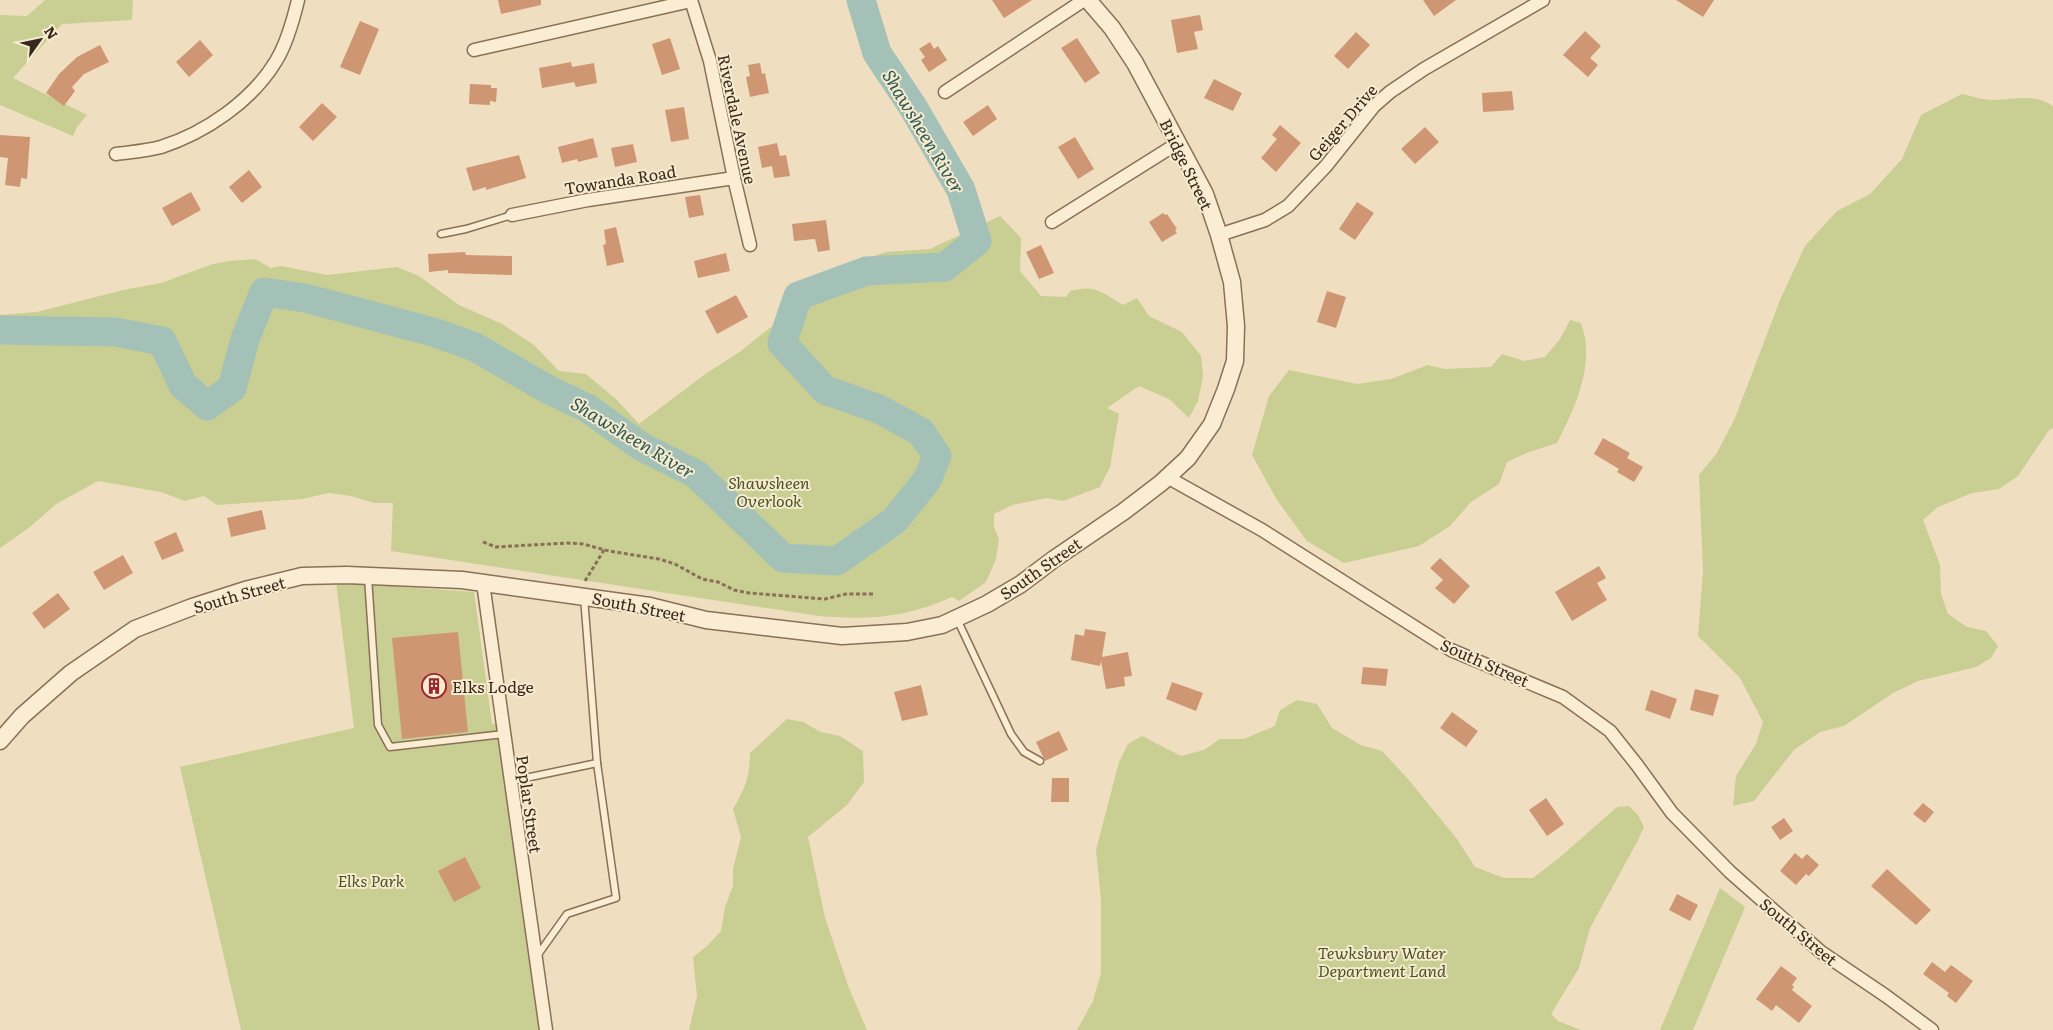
<svg xmlns="http://www.w3.org/2000/svg" width="2053" height="1030" font-family="Literata,serif">
	<rect width="100%" height="100%" fill="#efdfc0"/>
	<g fill="#c9ce93">
		<polygon points="45,0 133,0 132,20 62,24 13,78 87,115 77,127 73,136 0,105 0,15 27,16"/>
		<path d="M1962,94c9,2 21,6 30,6 20,0 44,-7 61,6v322l-4,2 -31,46 -19,13 -27,4 -34,14 -15,13 17,45 1,29 7,20 19,13 19,4 12,15 -7,12 -15,9 -58,14 -25,12 -49,33 -24,6 -26,18 -40,51 -21,5 3,-30 20,-32 7,-22 -23,-44 -42,-42 5,-65 -4,-96 18,-22 18,-35 45,-118 25,-54 32,-35 33,-17 32,-35 19,-44z"/>
		<path d="M1000,216l21,22 -1,33 21,25 25,1 4,-6c26,-7 31,1 53,14l14,-7 12,18 33,16 19,24 2,20 -5,25 -9,17 -20,-19 -30,-13 -32,22 12,6 -9,53 -10,20 -37,14 -16,-3 -35,7 -18,9v13l5,12 -3,20 -10,23 -27,19 -7,-4c-45,21 -85,23 -133,19l-428,-65 2,-48h-19l-23,-7 -22,-3 -27,6 -85,6 -13,-9 -19,5 -24,-9 -63,-11 -42,23 -26,23 -30,21v-233l37,-3 86,-22 38,-7 52,-19 16,-3 26,-2 16,9 10,-2 46,9 70,-8 22,9 40,29 43,19 32,21 25,26 27,3 30,25 23,25 65,-49 37,-24 35,-28 39,-46 71,-25 44,-3z"/>
		<path d="M1570,320l11,3c2,7 5,15 5,23 2,34 -14,68 -29,97l-28,9 -22,10 -8,22 -28,18 -21,24 -31,20 -75,17 -37,-22 -30,-41 -25,-45 17,-59 20,-26 68,14 34,-5 37,-14 17,4 46,-2 11,-13 22,7 21,-4 15,-18z"/>
		<polygon points="336,582 474,592 492,724 503,723 541,1030 241,1030 180,767 354,728"/>
		<polygon points="1297,700 1317,704 1332,728 1361,745 1382,751 1408,779 1457,839 1475,867 1504,878 1533,878 1559,858 1617,807 1629,806 1638,815 1644,827 1637,842 1590,928 1579,968 1551,1014 1558,1021 1581,1030 1077,1030 1093,1001 1101,973 1101,900 1096,850 1119,762 1128,744 1142,736 1181,756 1204,750 1220,739 1244,739 1275,726 1280,710"/>
		<path d="M787,719l16,3 18,10 19,4 23,15 1,31 -17,23 -39,32 17,81 24,70 18,42h-178l8,-34 -4,-39 14,-11 14,-15 4,-24 8,-21v-17l8,-32 -8,-28c12,-20 17,-33 17,-56z"/>
		<polygon points="1720,888 1745,907 1693,1030 1660,1030"/>
	</g>
	<g fill="none" stroke-linecap="round" stroke-linejoin="round">
		<polyline stroke="#a3c1b7" stroke-width="29" points="0,330 115,332 162,341 183,385 207,406 232,388 245,339 264,292 305,298 433,332 475,347 547,389 587,408 642,447 696,474 783,558 837,561 895,520 927,480 937,456 921,432 879,409 825,390 782,343 798,296 866,271 945,267 977,241 961,190 913,107 877,53 861,0"/>
	</g>
	<g fill="#cf9674">
		<polygon points="498,0 541,0 541,5 501,14"/>
		<polygon points="992,0 1032,0 1004,18"/>
		<polygon points="1423,0 1456,0 1434,16"/>
		<polygon points="1676,0 1714,0 1703,17"/>
		<polygon points="1200,15 1203,30 1194,32 1198,49 1177,53 1171,20"/>
		<polygon points="360,21 379,29 360,75 340,67"/>
		<polygon points="1585,31 1601,46 1590,58 1598,65 1588,77 1563,55"/>
		<polygon points="1356,32 1370,45 1348,69 1334,56"/>
		<polygon points="670,38 680,69 662,75 652,44"/>
		<polygon points="1077,38 1100,73 1085,83 1061,48"/>
		<polygon points="200,40 213,55 189,77 176,62"/>
		<polygon points="930,42 934,49 938,46 947,60 929,72 921,60 925,57 919,49"/>
		<polygon points="100,45 109,62 84,74 72,87 75,91 64,106 46,93 59,74 77,57"/>
		<polygon points="571,62 572,67 594,63 597,83 576,87 574,82 542,88 539,68"/>
		<polygon points="760,63 762,74 765,73 769,93 750,97 746,77 750,76 748,65"/>
		<polygon points="1214,79 1242,93 1233,111 1204,98"/>
		<polygon points="470,84 491,85 491,88 497,88 496,102 490,101 490,105 469,104"/>
		<polygon points="1512,91 1514,110 1483,112 1482,93"/>
		<polygon points="322,103 337,117 313,141 299,127"/>
		<polygon points="988,105 997,119 973,136 963,122"/>
		<polygon points="684,107 689,139 671,142 665,110"/>
		<polygon points="1280,125 1301,143 1276,172 1261,158 1277,139 1272,135"/>
		<polygon points="1425,127 1439,142 1415,164 1401,149"/>
		<polygon points="0,135 30,137 27,179 21,178 20,187 5,185 8,158 0,157"/>
		<polygon points="1075,137 1094,169 1078,179 1058,147"/>
		<polygon points="593,138 598,157 578,162 577,159 562,163 558,147"/>
		<polygon points="777,143 780,156 786,155 790,176 774,178 772,166 762,168 758,147"/>
		<polygon points="633,144 637,162 615,167 611,148"/>
		<polygon points="519,155 526,178 486,190 486,187 473,191 466,168"/>
		<polygon points="249,170 262,187 242,203 229,187"/>
		<polygon points="191,192 201,210 172,226 162,208"/>
		<polygon points="700,195 704,215 689,218 685,197"/>
		<polygon points="1357,202 1374,213 1355,240 1339,229"/>
		<polygon points="1163,213 1165,215 1167,214 1177,229 1175,230 1177,233 1162,242 1149,222"/>
		<polygon points="826,220 830,250 818,252 815,239 794,241 792,224"/>
		<polygon points="616,227 624,262 607,266 603,245 606,244 604,230"/>
		<polygon points="1041,245 1054,273 1039,279 1026,252"/>
		<polygon points="465,252 466,255 512,256 512,275 448,273 448,270 429,272 428,254"/>
		<polygon points="726,253 730,271 698,278 694,261"/>
		<polygon points="1327,291 1346,297 1336,328 1317,322"/>
		<polygon points="736,295 748,317 717,334 705,311"/>
		<polygon points="1603,438 1630,453 1627,458 1643,467 1634,482 1617,472 1619,469 1594,454"/>
		<polygon points="262,510 266,529 231,537 227,518"/>
		<polygon points="176,532 184,551 162,560 154,542"/>
		<polygon points="123,555 133,573 104,590 93,572"/>
		<polygon points="1440,558 1470,586 1454,604 1435,588 1443,580 1430,568"/>
		<polygon points="1599,566 1606,578 1597,583 1607,600 1572,621 1555,592"/>
		<polygon points="58,593 70,609 44,629 32,613"/>
		<polygon points="1085,629 1106,632 1102,657 1128,652 1132,676 1124,677 1125,686 1106,689 1101,661 1100,666 1071,660 1075,634 1084,636"/>
		<polygon points="458,632 468,732 402,739 392,638"/>
		<polygon points="1363,667 1388,669 1386,686 1361,684"/>
		<polygon points="1172,682 1203,693 1196,711 1166,699"/>
		<polygon points="921,685 928,715 902,721 894,692"/>
		<polygon points="1695,689 1719,695 1713,716 1690,710"/>
		<polygon points="1651,690 1677,699 1670,719 1645,710"/>
		<polygon points="1452,712 1478,731 1466,747 1440,728"/>
		<polygon points="1059,731 1068,750 1045,761 1036,742"/>
		<polygon points="1052,778 1069,778 1069,802 1051,802"/>
		<polygon points="1546,798 1564,824 1547,836 1529,810"/>
		<polygon points="1923,803 1934,812 1925,823 1913,814"/>
		<polygon points="1784,818 1793,831 1780,840 1771,827"/>
		<polygon points="1795,853 1802,859 1807,854 1819,865 1809,876 1806,874 1796,885 1780,871"/>
		<polygon points="465,857 481,888 454,902 438,871"/>
		<polygon points="1887,869 1931,910 1916,925 1871,886"/>
		<polygon points="1677,894 1698,905 1690,921 1669,910"/>
		<polygon points="1932,962 1945,972 1951,965 1973,981 1956,1003 1947,996 1949,993 1923,974"/>
		<polygon points="1781,966 1797,978 1792,985 1794,987 1792,990 1812,1006 1799,1023 1776,1005 1772,1011 1756,999"/>
	</g>
	<g fill="none" stroke-linecap="round" stroke-linejoin="round">
		<defs>
			<g id="service">
				<polyline points="441,234 466,229 512,215"/>
				<polyline points="368,577 378,725 390,747 504,734"/>
				<polyline points="957,619 1011,734 1024,752 1040,761"/>
				<polyline points="511,781 597,763 584,597"/>
				<polyline points="537,956 567,914 616,898 597,763"/>
			</g>
			<g id="minor">
				<polyline points="691,0 710,61 734,178 750,245"/>
				<polyline points="474,50 691,1"/>
				<polyline points="945,92 1084,0"/>
				<path d="M116,154c15,-2 30,-3 45,-7 44,-14 91,-46 115,-86 11,-18 17,-40 22,-61"/>
				<polyline points="512,215 588,200 734,178"/>
				<polyline points="1052,222 1178,143"/>
				<polyline points="1219,235 1265,220 1288,206 1326,166 1374,106 1390,92 1424,69 1543,0"/>
				<polyline points="1167,477 1262,530 1451,650 1563,697 1610,731 1637,765 1672,813 1730,872 1821,952 1886,996 1932,1030"/>
				<polyline points="483,583 546,1030"/>
			</g>
			<polyline id="tertiary" points="0,741 22,716 71,673 135,629 192,607 245,590 302,576 347,575 462,580 650,606 706,620 842,636 907,632 942,625 987,604 1021,584 1054,559 1123,512 1161,483 1188,458 1212,424 1226,389 1235,361 1236,326 1232,282 1219,235 1205,194 1135,63 1112,28 1088,0"/>
		</defs>
		<use href="#service" stroke="#897057" stroke-width="9"/>
		<use href="#minor" stroke="#897057" stroke-width="15"/>
		<use href="#tertiary" stroke="#897057" stroke-width="19"/>
		<g stroke="#897057" stroke-width="3" stroke-dasharray="4 2.5" stroke-linecap="butt">
			<polyline points="483,542 496,547 567,543 583,544 609,551 659,559 675,564 702,579 718,582 734,590 749,593 825,599 846,594 874,594"/>
			<polyline points="585,581 604,550"/>
		</g>
		<use href="#service" stroke="#faedd3" stroke-width="6"/>
		<use href="#minor" stroke="#faedd3" stroke-width="12"/>
		<use href="#tertiary" stroke="#faedd3" stroke-width="16"/>
	</g>
	<defs>
		<symbol id="building-ring" viewBox="-11 -11 22 22"><circle r="9.5" fill="#f6eacf" stroke="#9a252b" stroke-width="1.5"/><path d="M-4-6H4V6H1V3H-1V6H-4ZM-2.5-4.3h1.7v1.8h-1.7ZM.8-4.3h1.7v1.8H.8ZM-2.5-1h1.7V.8h-1.7ZM.8-1h1.7V.8H.8Z" fill="#9a252b"/></symbol>
	</defs>
	<g fill-rule="evenodd">
		<use href="#building-ring" x="420" y="672" width="28" height="28"/>
	</g>
	<g text-anchor="middle" dominant-baseline="central" stroke-width="4" stroke-linejoin="round" paint-order="stroke">
		<g font-size="16" fill="#38281c" stroke="#f6eacf">
			<text transform="translate(738 119) rotate(78)">Riverdale Avenue</text>
			<text transform="translate(1342 122) rotate(-49)">Geiger Drive</text>
			<text transform="translate(1187 164) rotate(64)">Bridge Street</text>
			<text transform="translate(620 179) rotate(-9)">Towanda Road</text>
			<text transform="translate(1040 568) rotate(-35)">South Street</text>
			<text transform="translate(239 594) rotate(-16)">South Street</text>
			<text transform="translate(639 606) rotate(11)">South Street</text>
			<text transform="translate(1485 662) rotate(24)">South Street</text>
			<text transform="translate(530 804) rotate(82)">Poplar Street</text>
			<text transform="translate(1799 931) rotate(40)">South Street</text>
		</g>
		<g font-size="16" font-style="italic" fill="#4a5522" stroke="#f6eacf">
			<text x="769" y="482">Shawsheen<tspan x="769" dy="18">Overlook</tspan></text>
			<text x="371" y="880">Elks Park</text>
			<text x="1382" y="952">Tewksbury Water<tspan x="1382" dy="18">Department Land</tspan></text>
		</g>
		<g font-size="16" fill="#38281c" stroke="#f6eacf" text-anchor="start">
			<text x="452" y="686">Elks Lodge</text>
		</g>
		<g font-size="18" font-style="italic" fill="#2b5853" stroke="#f6eacf">
			<text transform="translate(924 131) rotate(59)">Shawsheen River</text>
			<text transform="translate(633 437) rotate(31)">Shawsheen River</text>
		</g>
	</g>
	<g transform="translate(40 40) rotate(57)" stroke="#f6eacf" stroke-width="4" paint-order="stroke">
	<path d="M0-4L9 19L0 12L-9 19Z" fill="#38281c"/>
	<text y="-8" font-size="14" font-weight="bold" text-anchor="middle" fill="#38281c">N</text>
	</g>
</svg>
